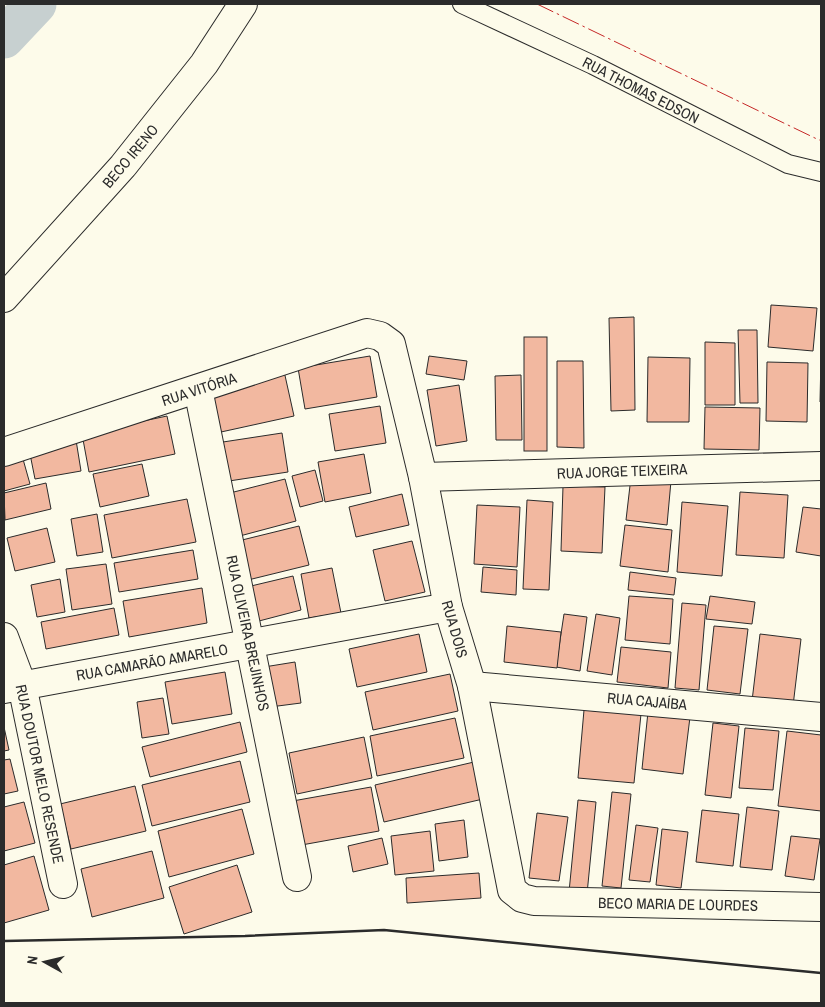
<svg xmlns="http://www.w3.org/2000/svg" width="825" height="1007" font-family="'Archivo Narrow',sans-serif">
	<rect width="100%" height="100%" fill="#fdfbea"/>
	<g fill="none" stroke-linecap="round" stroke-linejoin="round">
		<polyline stroke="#c7d0d0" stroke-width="41" points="4,38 36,4"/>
	</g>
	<g fill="#f2b8a0" stroke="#2b2b2b">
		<polygon points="771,305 817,308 813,351 768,347"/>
		<polygon points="634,317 635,410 611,411 609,318"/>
		<polygon points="738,330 757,330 758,403 740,403"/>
		<rect x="524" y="337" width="23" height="114"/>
		<polygon points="705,342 735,343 735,405 705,405"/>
		<polygon points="370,356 377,397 305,409 298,368"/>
		<polygon points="429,356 467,361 464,380 426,374"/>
		<polygon points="821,356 821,402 820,402"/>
		<polygon points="648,357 690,358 689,422 647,422"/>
		<polygon points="557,361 583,361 584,448 557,447"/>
		<polygon points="767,362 808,363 807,422 766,421"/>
		<polygon points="284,371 294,416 221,432 211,387"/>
		<polygon points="521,375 522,440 496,440 495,376"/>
		<polygon points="459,385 467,441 436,446 427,390"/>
		<polygon points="380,406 386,443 335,451 329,414"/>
		<polygon points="705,407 760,408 759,450 704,449"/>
		<polygon points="167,416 175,454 89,472 82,434"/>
		<polygon points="282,433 288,472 229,481 223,442"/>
		<polygon points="76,440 81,471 35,479 29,449"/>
		<polygon points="21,452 30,484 4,491 4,457"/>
		<polygon points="364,454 371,493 325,502 318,462"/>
		<polygon points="142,464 149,496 100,507 93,474"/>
		<polygon points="315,470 323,501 300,507 292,476"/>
		<polygon points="631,477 671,481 667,525 626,520"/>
		<polygon points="285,479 296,521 236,537 226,494"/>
		<polygon points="46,483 51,509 5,520 4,493"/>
		<polygon points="563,486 605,487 602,553 561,551"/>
		<polygon points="740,492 788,495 784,558 736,555"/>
		<polygon points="402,494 409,525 356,537 349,507"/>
		<polygon points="187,499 196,542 112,558 104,515"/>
		<polygon points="527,500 553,502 549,590 523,589"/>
		<polygon points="682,502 728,506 722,576 677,572"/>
		<polygon points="477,505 520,507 517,567 474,564"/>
		<polygon points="803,507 821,509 821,556 796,552"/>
		<polygon points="97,514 103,552 77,556 71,519"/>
		<polygon points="625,525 672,530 668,572 620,566"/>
		<polygon points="299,526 309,565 248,580 238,541"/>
		<polygon points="47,528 55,562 15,571 7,538"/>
		<polygon points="412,541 425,592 385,601 373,550"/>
		<polygon points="193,550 198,579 119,592 114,563"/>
		<polygon points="106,564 112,604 72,610 66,569"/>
		<polygon points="483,567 517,570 516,595 481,592"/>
		<polygon points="332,568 341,613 309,618 301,574"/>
		<polygon points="630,572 676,578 674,595 628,590"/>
		<polygon points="293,576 301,610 259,621 251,586"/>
		<polygon points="60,579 65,612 37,617 31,585"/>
		<polygon points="202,588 207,623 129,637 123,601"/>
		<polygon points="629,596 673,599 670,644 625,640"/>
		<polygon points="710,596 755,602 752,624 706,619"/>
		<polygon points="682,603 706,605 699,690 675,688"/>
		<polygon points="114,608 119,635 46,649 41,622"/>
		<polygon points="564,614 587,617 580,671 556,667"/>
		<polygon points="596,614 620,618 612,675 587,671"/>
		<polygon points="507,626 561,632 557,668 504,662"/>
		<polygon points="714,626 748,629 740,694 707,690"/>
		<polygon points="419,634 427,672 357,687 349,649"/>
		<polygon points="760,634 801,639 793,706 752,701"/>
		<polygon points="621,647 671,652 668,688 617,682"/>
		<polygon points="295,662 301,703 270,707 264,667"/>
		<polygon points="225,672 232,714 172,724 165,682"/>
		<polygon points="450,674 458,711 373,730 365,692"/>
		<polygon points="163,698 169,734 142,738 137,702"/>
		<polygon points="584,710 641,714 634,783 578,778"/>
		<polygon points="648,712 690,717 683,774 642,769"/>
		<polygon points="455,718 464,758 377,776 370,736"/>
		<polygon points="240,722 247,752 150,777 142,747"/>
		<polygon points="713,723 739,726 731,798 705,795"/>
		<polygon points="4,727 9,750 4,751"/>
		<polygon points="745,728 779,731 773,790 739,788"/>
		<polygon points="787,731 821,735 821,811 778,806"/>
		<polygon points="364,737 372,778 297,794 289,753"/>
		<polygon points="10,759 18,791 4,794 4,760"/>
		<polygon points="240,761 250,802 152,826 142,785"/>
		<polygon points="474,762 483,799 384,822 375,785"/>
		<polygon points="135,786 146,831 71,849 60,804"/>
		<polygon points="371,787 379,831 296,846 287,802"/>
		<polygon points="612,792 631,794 621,888 602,886"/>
		<polygon points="578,800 596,802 587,894 569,892"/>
		<polygon points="24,802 35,843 4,851 4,807"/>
		<polygon points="747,807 779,811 772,870 740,867"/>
		<polygon points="242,809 254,854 169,877 158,831"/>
		<polygon points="702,810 739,814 733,866 696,862"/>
		<polygon points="537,813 568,817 559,881 529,878"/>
		<polygon points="464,820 468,857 439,861 435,824"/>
		<polygon points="636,825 658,828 650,882 629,880"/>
		<polygon points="662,829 688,832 681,888 656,885"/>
		<polygon points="430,831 434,871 395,875 391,836"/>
		<polygon points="791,836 820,839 814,880 785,876"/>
		<polygon points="382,838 388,864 353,872 348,846"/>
		<polygon points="152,851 164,898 92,917 81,869"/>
		<polygon points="34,856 49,910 4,923 4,865"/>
		<polygon points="237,865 252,912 184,934 169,887"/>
		<polygon points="479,873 481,898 407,903 406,878"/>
	</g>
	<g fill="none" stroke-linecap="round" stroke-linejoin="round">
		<defs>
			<polyline id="lane" points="462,4 593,65 788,164 821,172"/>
			<g id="street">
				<polyline points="4,298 123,166 204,64 243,4"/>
				<polyline points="198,389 297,877"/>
				<polyline points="4,452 367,333 380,336 391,344 423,477 448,607 472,686 512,890 522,898 534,901 821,907"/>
				<polyline points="423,477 821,466"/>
				<polyline points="4,637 22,685 63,884"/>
				<polyline points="472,686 821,717"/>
				<polyline points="4,689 448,607"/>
			</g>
		</defs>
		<use href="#lane" stroke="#2b2b2b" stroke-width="20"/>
		<use href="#street" stroke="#2b2b2b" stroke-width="30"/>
		<use href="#lane" stroke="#fdfbea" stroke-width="18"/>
		<use href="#street" stroke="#fdfbea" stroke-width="28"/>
		<polyline stroke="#2b2b2b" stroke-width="2.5" points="4,941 245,936 384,930 821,973"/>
		<polyline stroke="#c62828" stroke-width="1" stroke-dasharray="18 4 2.5 4" stroke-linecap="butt" points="537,4 819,140 821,140"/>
	</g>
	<g text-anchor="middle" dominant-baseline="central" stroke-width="4" stroke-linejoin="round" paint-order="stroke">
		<g font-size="15" fill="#2b2b2b" stroke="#fdfbea">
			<text transform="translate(641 90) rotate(27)">RUA THOMAS EDSON</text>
			<text transform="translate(130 156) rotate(-50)">BECO IRENO</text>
			<text transform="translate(199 389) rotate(-18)">RUA VITÓRIA</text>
			<text transform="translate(622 471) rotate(-2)">RUA JORGE TEIXEIRA</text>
			<text transform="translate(455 629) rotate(74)">RUA DOIS</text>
			<text transform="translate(248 633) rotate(78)">RUA OLIVEIRA BREJINHOS</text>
			<text transform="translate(152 662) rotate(-10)">RUA CAMARÃO AMARELO</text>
			<text transform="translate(647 701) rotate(5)">RUA CAJAÍBA</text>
			<text transform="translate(40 774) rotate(78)">RUA DOUTOR MELO RESENDE</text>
			<text transform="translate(678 904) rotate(1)">BECO MARIA DE LOURDES</text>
		</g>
	</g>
	<rect width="825" height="1007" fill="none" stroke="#2b2b2b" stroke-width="10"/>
	<g transform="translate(45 962) rotate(278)" stroke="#fdfbea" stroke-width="4" paint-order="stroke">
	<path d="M0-4L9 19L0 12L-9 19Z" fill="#2b2b2b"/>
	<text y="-8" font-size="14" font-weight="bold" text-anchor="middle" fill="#2b2b2b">N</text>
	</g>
</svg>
